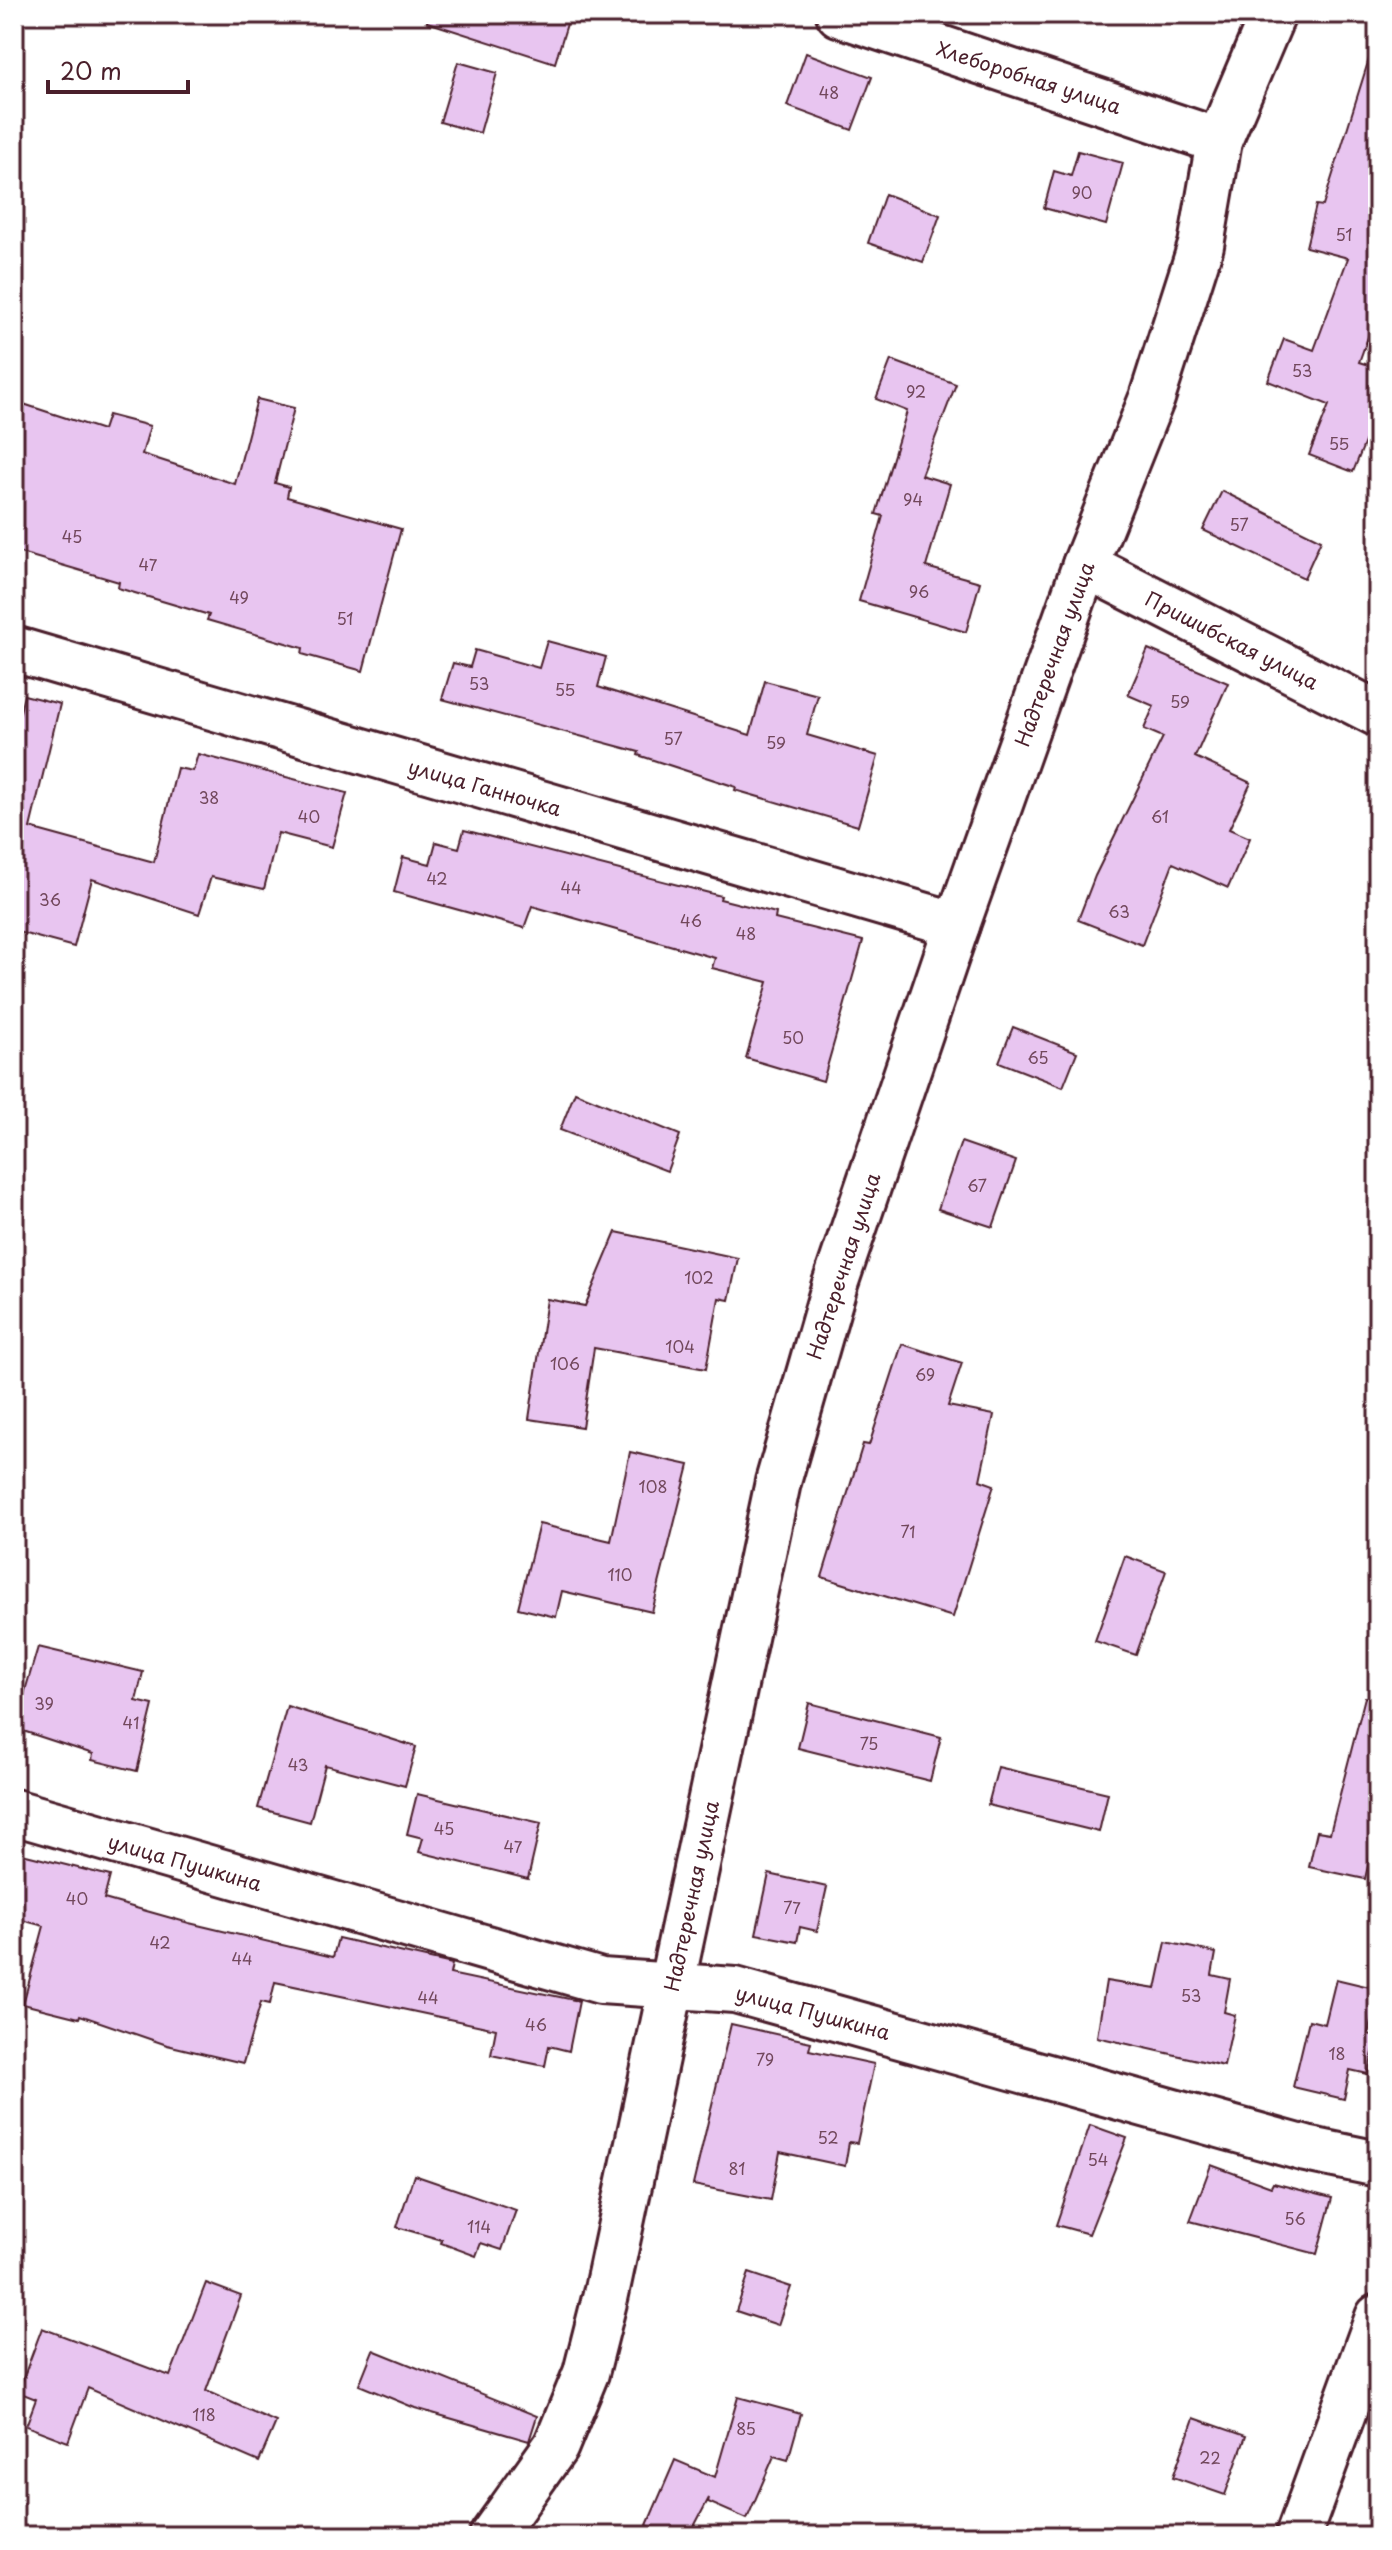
<svg xmlns="http://www.w3.org/2000/svg" width="1392" height="2550" font-family="'Playpen Sans',sans-serif">
	<rect width="100%" height="100%" fill="#fff"/>
	<filter id="ink" filterUnits="userSpaceOnUse"><feTurbulence type="fractalNoise" baseFrequency=".0125" numOctaves="2"/><feDisplacementMap in="SourceGraphic" scale="16" xChannelSelector="R" yChannelSelector="G"/><feConvolveMatrix kernelMatrix="1 2 1 2 8 2 1 2 1" color-interpolation-filters="sRGB"/></filter>
	<g filter="url(#ink)">
		<g fill="#e8c5f0" stroke="#4a1f2b" stroke-width="2">
			<polygon points="428,14 570,14 555,63 427,22"/>
			<polygon points="806,53 872,77 852,130 787,106"/>
			<polygon points="1369,59 1378,60 1378,309 1359,362 1378,368 1378,409 1353,472 1309,455 1329,405 1268,381 1284,339 1314,350 1348,258 1306,247 1316,205 1323,206"/>
			<polygon points="458,62 497,73 480,133 440,122"/>
			<polygon points="1078,151 1123,163 1106,225 1044,208 1054,171 1071,176"/>
			<polygon points="885,194 940,215 923,262 868,243"/>
			<polygon points="891,360 956,384 921,475 950,484 926,567 980,582 966,632 859,601 883,516 876,514 907,411 876,399"/>
			<polygon points="257,399 294,408 275,483 289,487 287,497 401,529 363,671 302,654 303,648 207,620 209,615 118,588 119,582 14,551 14,401 103,430 108,415 150,426 142,454 235,484"/>
			<polygon points="1222,491 1321,540 1304,578 1203,530"/>
			<polygon points="547,641 606,657 598,687 750,735 765,681 818,695 807,735 878,756 858,826 735,790 736,787 638,755 639,752 442,699 453,663 470,667 475,650 539,668"/>
			<polygon points="1148,649 1228,683 1195,757 1251,783 1229,829 1250,838 1228,888 1173,863 1142,945 1078,920 1095,876 1163,737 1144,729 1154,706 1128,695"/>
			<polygon points="24,695 60,704 30,828 154,862 177,768 193,771 198,754 347,793 332,847 278,833 264,889 211,877 199,914 92,879 74,947 14,931 14,738"/>
			<polygon points="464,830 721,896 720,899 776,913 775,919 863,941 823,1081 746,1058 768,982 712,968 715,958 532,906 524,928 394,892 403,857 430,864 436,842 459,848"/>
			<polygon points="1013,1027 1077,1052 1063,1087 999,1062"/>
			<polygon points="575,1092 680,1135 667,1171 560,1130"/>
			<polygon points="961,1142 1016,1161 993,1227 938,1209"/>
			<polygon points="616,1232 738,1258 729,1300 719,1298 706,1369 594,1348 582,1427 529,1419 547,1299 585,1306"/>
			<polygon points="902,1344 962,1363 948,1406 994,1415 980,1480 994,1485 953,1617 822,1577 863,1444 869,1445"/>
			<polygon points="630,1452 689,1465 652,1612 562,1591 556,1617 518,1608 539,1524 611,1541"/>
			<polygon points="1125,1556 1166,1571 1136,1655 1095,1641"/>
			<polygon points="38,1647 143,1672 136,1701 153,1705 137,1771 92,1760 93,1754 14,1728"/>
			<polygon points="1365,1697 1378,1698 1378,1822 1365,1879 1309,1867 1317,1831 1330,1833"/>
			<polygon points="809,1703 941,1737 930,1781 798,1748"/>
			<polygon points="287,1706 416,1747 405,1786 325,1765 310,1822 258,1808"/>
			<polygon points="998,1767 1108,1793 1099,1832 988,1805"/>
			<polygon points="417,1794 541,1823 528,1879 419,1852 423,1838 407,1834"/>
			<polygon points="14,1852 110,1876 104,1899 189,1923 333,1957 338,1938 452,1964 450,1974 579,2001 569,2051 549,2046 545,2066 491,2055 496,2029 275,1982 270,2004 261,2002 243,2063 167,2045 80,2015 79,2018 23,2004 44,1926 14,1918"/>
			<polygon points="769,1874 827,1887 817,1931 800,1927 797,1942 756,1934"/>
			<polygon points="1166,1942 1216,1953 1212,1975 1230,1979 1224,2012 1235,2015 1224,2066 1097,2037 1106,1981 1156,1989"/>
			<polygon points="1336,1979 1378,1989 1368,2034 1377,2036 1368,2074 1350,2070 1344,2099 1293,2087 1309,2020 1325,2024"/>
			<polygon points="731,2024 811,2042 809,2050 874,2064 857,2143 849,2142 845,2166 780,2152 771,2200 693,2185"/>
			<polygon points="1090,2125 1127,2138 1089,2234 1056,2225"/>
			<polygon points="1211,2165 1271,2187 1273,2183 1332,2198 1317,2254 1190,2221"/>
			<polygon points="414,2175 516,2210 502,2250 481,2243 476,2256 441,2243 442,2240 397,2227"/>
			<polygon points="749,2273 791,2287 778,2325 736,2311"/>
			<polygon points="206,2283 241,2296 206,2391 276,2422 259,2462 88,2388 68,2442 26,2426 36,2399 18,2392 42,2328 170,2376"/>
			<polygon points="373,2350 537,2416 529,2441 415,2408 359,2385"/>
			<polygon points="738,2397 801,2414 788,2460 774,2456 747,2519 708,2502 709,2498 689,2536 668,2536 647,2525 675,2460 715,2477"/>
			<polygon points="1194,2418 1246,2436 1225,2495 1173,2477"/>
		</g>
		<g fill="none" stroke-linecap="round" stroke-linejoin="round">
			<defs>
				<g id="minor">
					<polyline points="839,14 1219,141"/>
					<polyline points="1085,565 1378,714"/>
					<polyline points="14,649 957,925"/>
					<polyline points="14,1812 601,1981 735,1990 1306,2149 1378,2164"/>
					<polyline points="492,2536 556,2446 586,2373 606,2294 778,1482 834,1287 957,925 1085,565 1152,398 1201,245 1219,141 1273,14"/>
					<polyline points="1298,2536 1378,2317"/>
				</g>
			</defs>
			<use href="#minor" stroke="#4a1f2b" stroke-width="50"/>
			<use href="#minor" stroke="#fff" stroke-width="44"/>
		</g>
	</g>
	<g text-anchor="middle" dominant-baseline="central" stroke-width="6" stroke-linejoin="round" paint-order="stroke">
		<g font-size="16" fill="#72485c">
			<text x="829" y="92">48</text>
			<text x="1082" y="192">90</text>
			<text x="1344" y="234">51</text>
			<text x="1302" y="370">53</text>
			<text x="916" y="391">92</text>
			<text x="1339" y="443">55</text>
			<text x="913" y="499">94</text>
			<text x="1239" y="524">57</text>
			<text x="72" y="536">45</text>
			<text x="148" y="564">47</text>
			<text x="919" y="591">96</text>
			<text x="239" y="597">49</text>
			<text x="345" y="618">51</text>
			<text x="479" y="683">53</text>
			<text x="565" y="689">55</text>
			<text x="1180" y="701">59</text>
			<text x="673" y="738">57</text>
			<text x="776" y="742">59</text>
			<text x="209" y="797">38</text>
			<text x="309" y="816">40</text>
			<text x="1160" y="816">61</text>
			<text x="437" y="878">42</text>
			<text x="571" y="887">44</text>
			<text x="50" y="899">36</text>
			<text x="1119" y="911">63</text>
			<text x="691" y="920">46</text>
			<text x="746" y="933">48</text>
			<text x="793" y="1037">50</text>
			<text x="1038" y="1057">65</text>
			<text x="977" y="1185">67</text>
			<text x="699" y="1277">102</text>
			<text x="680" y="1346">104</text>
			<text x="565" y="1363">106</text>
			<text x="925" y="1374">69</text>
			<text x="653" y="1486">108</text>
			<text x="908" y="1531">71</text>
			<text x="620" y="1574">110</text>
			<text x="44" y="1703">39</text>
			<text x="131" y="1722">41</text>
			<text x="869" y="1743">75</text>
			<text x="298" y="1764">43</text>
			<text x="444" y="1828">45</text>
			<text x="513" y="1846">47</text>
			<text x="77" y="1898">40</text>
			<text x="792" y="1907">77</text>
			<text x="160" y="1942">42</text>
			<text x="242" y="1958">44</text>
			<text x="1191" y="1995">53</text>
			<text x="428" y="1997">44</text>
			<text x="536" y="2024">46</text>
			<text x="1337" y="2053">18</text>
			<text x="765" y="2059">79</text>
			<text x="828" y="2137">52</text>
			<text x="1098" y="2159">54</text>
			<text x="737" y="2168">81</text>
			<text x="1295" y="2218">56</text>
			<text x="479" y="2226">114</text>
			<text x="204" y="2414">118</text>
			<text x="746" y="2428">85</text>
			<text x="1210" y="2457">22</text>
		</g>
		<g font-size="20" fill="#4a1f2b" stroke="#fff">
			<text transform="translate(1029 77) rotate(18)">Хлеборобная улица</text>
			<text transform="translate(1232 640) rotate(27)">Пришибская улица</text>
			<text transform="translate(1054 654) rotate(-70)">Надтеречная улица</text>
			<text transform="translate(485 787) rotate(16)">улица Ганночка</text>
			<text transform="translate(843 1266) rotate(-72)">Надтеречная улица</text>
			<text transform="translate(185 1862) rotate(16)">улица Пушкина</text>
			<text transform="translate(691 1896) rotate(-78)">Надтеречная улица</text>
			<text transform="translate(813 2012) rotate(15)">улица Пушкина</text>
		</g>
	</g>
	<rect width="1392" height="2550" fill="none" stroke="#fff" stroke-width="48"/>
	<rect x="24" y="24" width="1344" height="2502" fill="none" stroke="#4a1f2b" stroke-width="3" filter="url(#ink)"/>
	<path d="M48 80v12h140v-12" fill="none" stroke="#4a1f2b" stroke-width="4"/>
	<text x="60" y="80" font-size="24" fill="#4a1f2b" stroke="#ffffff" stroke-width="6" paint-order="stroke">20 m</text>
</svg>
